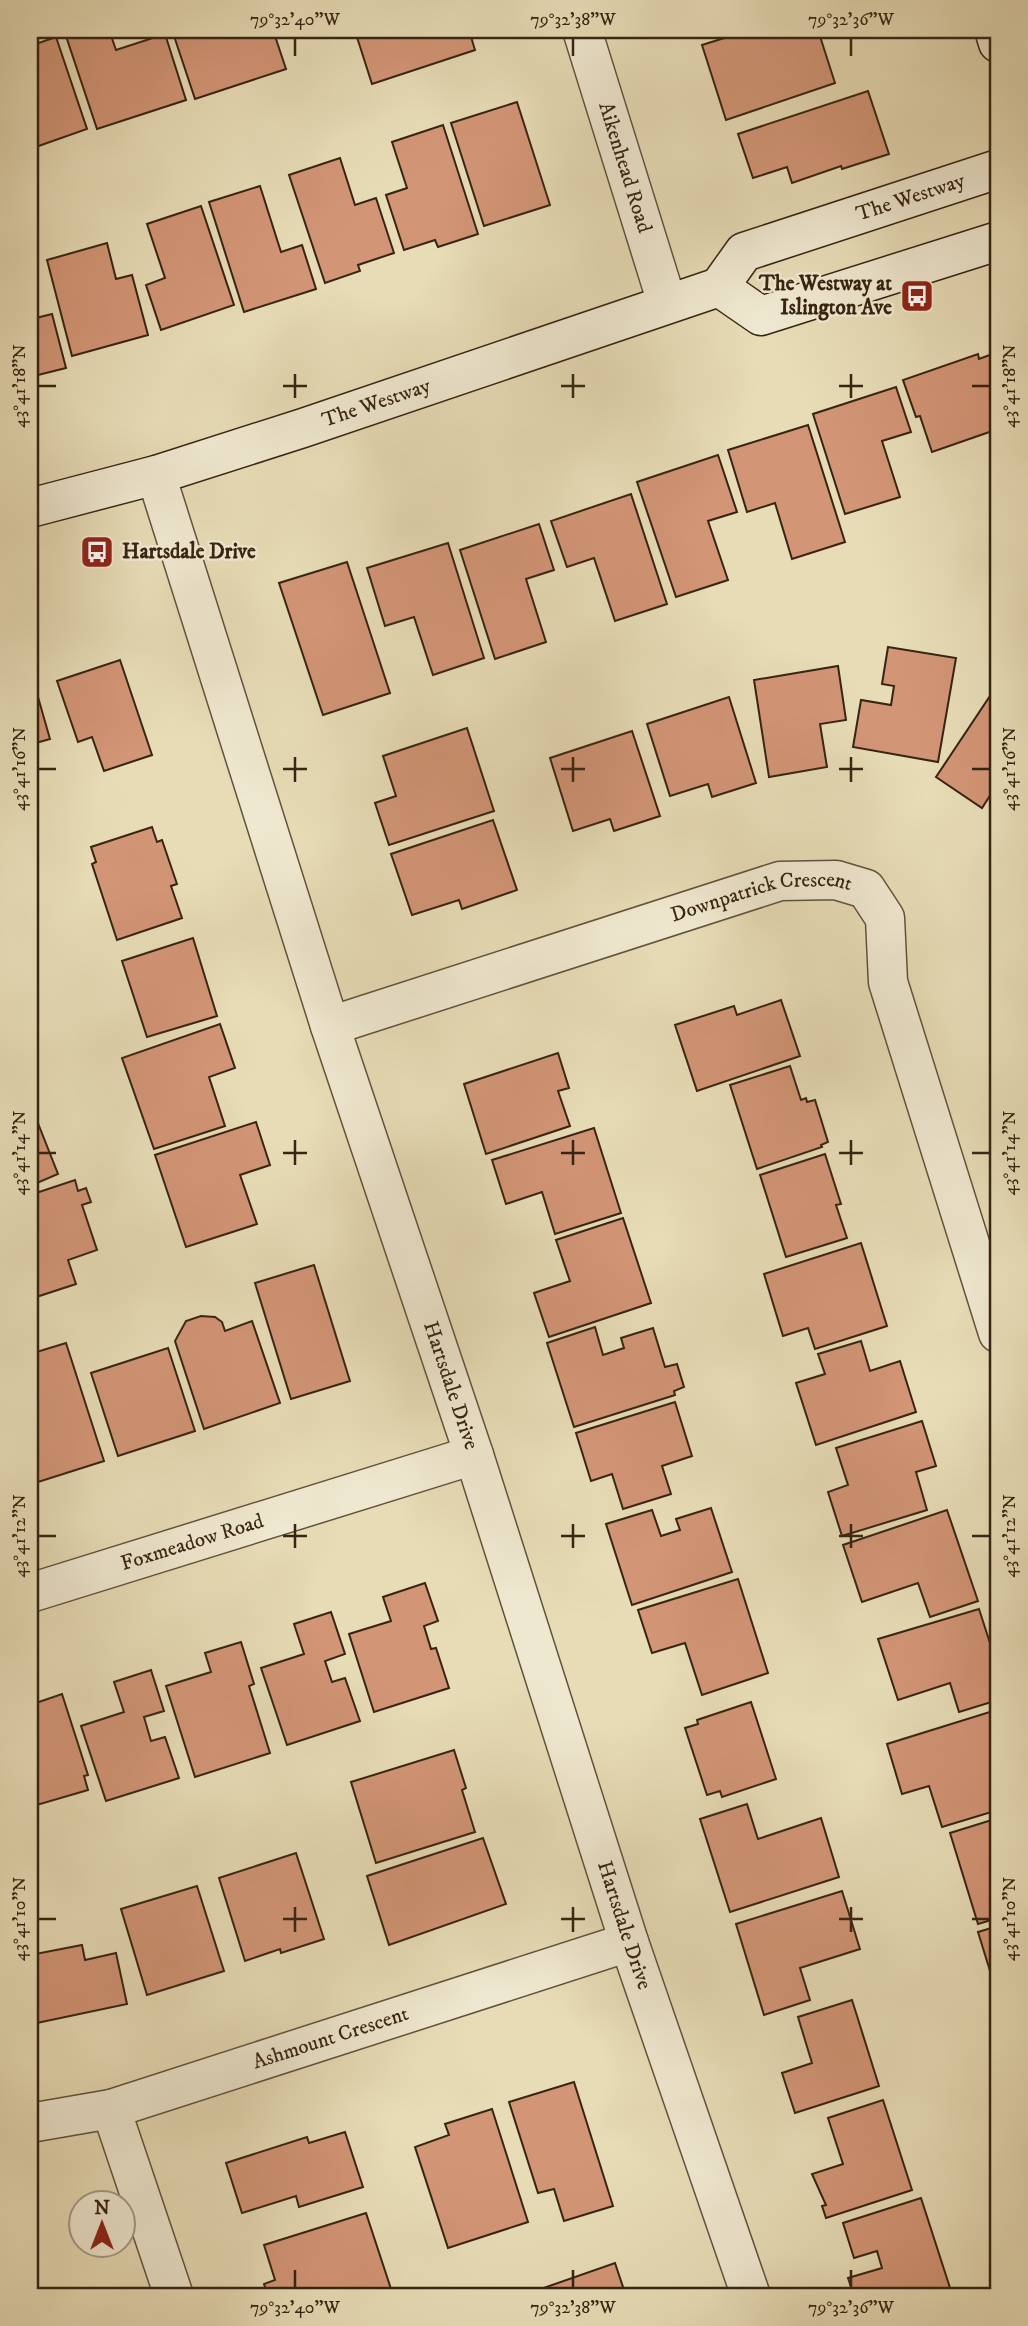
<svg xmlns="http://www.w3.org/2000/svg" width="1028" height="2326" font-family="'IM FELL DW Pica',serif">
	<rect width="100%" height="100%" fill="#e7dcb6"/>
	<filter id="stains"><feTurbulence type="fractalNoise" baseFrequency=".00286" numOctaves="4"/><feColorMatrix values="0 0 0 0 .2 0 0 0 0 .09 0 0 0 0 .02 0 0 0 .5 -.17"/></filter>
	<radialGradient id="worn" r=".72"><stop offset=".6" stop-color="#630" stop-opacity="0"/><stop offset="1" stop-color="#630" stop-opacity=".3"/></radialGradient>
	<g fill="#d29576" stroke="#372412" stroke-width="2">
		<polygon points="83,30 109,30 116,50 165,34 186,100 97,129 66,36"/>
		<polygon points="183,30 273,30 286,69 195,99 173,33"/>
		<polygon points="358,30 469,30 475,50 372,84 355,31"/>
		<polygon points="750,30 768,30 771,38 798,30 818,30 835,83 726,120 702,45"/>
		<polygon points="56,37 87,129 30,149 30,46"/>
		<polygon points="868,91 889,154 842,169 841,166 792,183 787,167 753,178 738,134"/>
		<polygon points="517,102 550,205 484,226 451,123"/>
		<polygon points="443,125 478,234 438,247 435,240 404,250 386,195 407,188 392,142"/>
		<polygon points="340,158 355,205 376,198 394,253 358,265 360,271 325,283 289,175"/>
		<polygon points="260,186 281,252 302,245 316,289 244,312 209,202"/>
		<polygon points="201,206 234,305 161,330 146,285 165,278 147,224"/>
		<polygon points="107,243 116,279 132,275 148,335 72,356 47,260"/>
		<polygon points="30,311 32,319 52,314 66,368 30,377"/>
		<polygon points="998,352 998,415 995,416 998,429 932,452 920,416 916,417 903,380 978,354 979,359"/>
		<polygon points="896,387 911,432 882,441 900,497 845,514 813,414"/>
		<polygon points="808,425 845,542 792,559 775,503 747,512 728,450"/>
		<polygon points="718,455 737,512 708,521 728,580 676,597 637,482"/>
		<polygon points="631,494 667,604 615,621 594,558 567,567 551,521"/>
		<polygon points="539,524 554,570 526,579 546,642 495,659 460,550"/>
		<polygon points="448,543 484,658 433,675 414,617 385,626 367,568"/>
		<polygon points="347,562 390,693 323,715 279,583"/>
		<polygon points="888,647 956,658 938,762 853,747 861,700 891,705 894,686 882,684"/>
		<polygon points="120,660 152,755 104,771 92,737 78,742 57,681"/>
		<polygon points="838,666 846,720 820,724 827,767 769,777 754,680"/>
		<polygon points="36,690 50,739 32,744 37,760 30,762 30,692"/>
		<polygon points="992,693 998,697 998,783 982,808 936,777"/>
		<polygon points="729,697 756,783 712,797 708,784 670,796 647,724"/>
		<polygon points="467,728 494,811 389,845 375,803 396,796 383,756"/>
		<polygon points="632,731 660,816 614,831 610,819 573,831 550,758"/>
		<polygon points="493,820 517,890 462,909 459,900 412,915 391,854"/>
		<polygon points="152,827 157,842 162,840 177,884 171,886 182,918 117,940 92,864 96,862 91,847"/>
		<polygon points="193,938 217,1016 147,1037 122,961"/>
		<polygon points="781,1000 800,1056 697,1091 675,1025 734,1006 737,1015"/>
		<polygon points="220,1024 235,1068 209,1077 225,1126 154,1149 122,1058"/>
		<polygon points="558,1053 569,1088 558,1091 570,1126 486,1154 464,1084"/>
		<polygon points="790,1066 801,1100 806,1098 807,1102 815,1100 828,1142 821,1145 822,1147 757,1169 730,1085"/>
		<polygon points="30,1103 58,1174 30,1186"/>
		<polygon points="256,1122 270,1165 240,1175 257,1224 186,1247 155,1155"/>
		<polygon points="594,1128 621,1213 555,1234 542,1192 506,1204 492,1160"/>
		<polygon points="825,1154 841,1204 836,1205 847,1238 786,1257 760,1175"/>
		<polygon points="75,1180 78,1191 86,1188 91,1202 82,1205 97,1250 68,1260 76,1284 30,1299 30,1195"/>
		<polygon points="623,1218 651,1303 549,1337 534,1293 570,1281 556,1240"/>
		<polygon points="861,1243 887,1326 815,1349 808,1328 783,1336 764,1274"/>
		<polygon points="314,1265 350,1381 291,1399 255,1283"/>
		<polygon points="201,1316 215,1317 222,1322 225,1331 252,1321 280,1403 204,1429 175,1341 186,1321"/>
		<polygon points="595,1327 603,1355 624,1348 621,1338 653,1328 665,1367 677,1364 684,1387 674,1391 675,1395 574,1427 547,1343"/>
		<polygon points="861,1341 870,1371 900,1361 916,1412 816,1445 796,1383 825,1374 818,1354"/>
		<polygon points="66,1343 104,1461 38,1482 30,1457 30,1354"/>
		<polygon points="168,1348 195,1431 118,1456 91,1373"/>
		<polygon points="675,1402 692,1456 662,1466 671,1494 623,1509 612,1474 591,1481 576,1433"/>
		<polygon points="922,1421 936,1466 916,1472 927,1510 842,1536 828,1492 848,1485 836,1448"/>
		<polygon points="711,1508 732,1572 632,1605 606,1524 652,1510 661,1536 680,1530 676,1519"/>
		<polygon points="947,1510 978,1601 930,1617 918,1583 862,1602 843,1545"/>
		<polygon points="738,1579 768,1673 702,1695 685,1643 652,1653 638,1610"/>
		<polygon points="425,1583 438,1621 424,1626 431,1649 436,1648 449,1688 374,1712 349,1634 391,1621 383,1597"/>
		<polygon points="979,1609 998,1668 998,1700 959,1712 950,1683 898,1700 878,1639"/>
		<polygon points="331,1612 345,1654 325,1661 332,1682 345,1678 360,1721 287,1745 261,1668 304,1654 294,1624"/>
		<polygon points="241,1642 254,1684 249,1686 270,1753 195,1777 166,1686 211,1672 205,1653"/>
		<polygon points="151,1670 164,1711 144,1717 151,1741 165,1737 179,1778 106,1801 81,1726 124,1712 114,1682"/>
		<polygon points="62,1694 88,1775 84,1776 88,1790 30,1807 30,1705"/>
		<polygon points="751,1702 776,1779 722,1797 720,1791 707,1795 685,1728 698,1724 697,1720"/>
		<polygon points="993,1711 998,1727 998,1810 942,1827 929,1786 902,1794 887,1744"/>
		<polygon points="454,1750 466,1788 462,1790 475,1832 376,1863 351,1782"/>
		<polygon points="747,1804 758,1839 821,1818 839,1877 730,1912 700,1819"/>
		<polygon points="998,1818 998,1918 978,1924 950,1833"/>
		<polygon points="483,1838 506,1904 389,1945 367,1876"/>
		<polygon points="296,1853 324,1939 281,1953 280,1949 245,1961 219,1878"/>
		<polygon points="197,1886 224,1971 147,1995 121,1909"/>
		<polygon points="842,1891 860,1949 800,1968 810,2000 764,2015 736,1924"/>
		<polygon points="998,1926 998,1997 978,1932"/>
		<polygon points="82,1945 85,1960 116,1953 127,2004 32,2024 30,1955"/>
		<polygon points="852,2000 879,2086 795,2113 782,2073 812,2063 798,2017"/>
		<polygon points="574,2082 613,2206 564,2221 554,2189 538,2193 509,2102"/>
		<polygon points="883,2100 912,2190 826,2218 822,2206 826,2205 812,2174 843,2164 828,2118"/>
		<polygon points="492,2109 528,2222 448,2248 415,2147 449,2135 445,2124"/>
		<polygon points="345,2132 363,2187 299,2207 296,2196 242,2213 226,2163 307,2137 309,2143"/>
		<polygon points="921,2198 952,2294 946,2296 854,2296 848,2278 882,2268 877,2251 854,2258 843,2223"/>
		<polygon points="366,2213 393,2295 268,2296 264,2284 275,2280 264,2245"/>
		<polygon points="615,2263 626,2296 537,2296 535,2291"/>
	</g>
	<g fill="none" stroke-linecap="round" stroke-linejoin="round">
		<defs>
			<g id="minor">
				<path id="s1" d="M582,30l85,273"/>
				<path id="s2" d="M156,475l174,551 144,429 155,487 122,354"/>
				<path id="s3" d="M330,1026l450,-145 56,-1 30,9 19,29 3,64 110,351"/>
				<path id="s4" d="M30,1593l444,-138"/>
				<polyline points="111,2109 174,2296"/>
				<path id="s5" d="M30,2123l81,-14 518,-167"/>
			</g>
			<g id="secondary">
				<polyline points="994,30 998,43"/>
				<polyline points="719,287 761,316 998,241"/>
				<path id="s6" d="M30,508l126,-33 147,-47 416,-141 25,-35 254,-83"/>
			</g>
		</defs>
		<use href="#minor" stroke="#63523b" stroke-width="41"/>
		<use href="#secondary" stroke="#372412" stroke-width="41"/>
		<use href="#minor" stroke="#efe8d0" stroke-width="38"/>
		<use href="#secondary" stroke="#efe8d0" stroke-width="38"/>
	</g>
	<path fill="none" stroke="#372412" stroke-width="2.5" d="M295,38v18M573,38v18M851,38v18M295,374v24M573,374v24M851,374v24M38,386h18M283,386h24M561,386h24M839,386h24M972,386h18M295,757v25M573,757v25M851,757v25M38,769h18M283,769h24M561,769h24M839,769h24M972,769h18M295,1140v25M573,1140v25M851,1140v25M38,1153h18M283,1153h24M561,1153h24M839,1153h24M972,1153h18M295,1524v24M573,1524v24M851,1524v24M38,1536h18M283,1536h24M561,1536h24M839,1536h24M972,1536h18M295,1907v25M573,1907v25M851,1907v25M38,1919h18M283,1919h24M561,1919h24M839,1919h24M972,1919h18M295,2270v18M573,2270v18M851,2270v18"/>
	<defs>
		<symbol id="bus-square" viewBox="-11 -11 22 22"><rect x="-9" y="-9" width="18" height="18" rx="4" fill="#8f2418" stroke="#efe8d0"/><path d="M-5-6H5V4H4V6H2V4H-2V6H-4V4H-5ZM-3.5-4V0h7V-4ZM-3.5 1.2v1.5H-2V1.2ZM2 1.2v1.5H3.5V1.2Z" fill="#fff"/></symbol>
	</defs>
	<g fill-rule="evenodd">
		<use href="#bus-square" x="898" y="277" width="38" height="38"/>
		<use href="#bus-square" x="78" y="533" width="38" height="38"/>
	</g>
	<g text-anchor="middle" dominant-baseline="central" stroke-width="5" stroke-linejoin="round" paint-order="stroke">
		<g font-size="21" fill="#372412" stroke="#efe8d0">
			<text stroke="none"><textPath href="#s1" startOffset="144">Aikenhead Road</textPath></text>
			<text stroke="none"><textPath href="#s6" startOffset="942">The Westway</textPath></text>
			<text stroke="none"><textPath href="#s6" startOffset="362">The Westway</textPath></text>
			<text stroke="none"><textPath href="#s3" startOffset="452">Downpatrick Crescent</textPath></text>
			<text stroke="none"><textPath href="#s2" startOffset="957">Hartsdale Drive</textPath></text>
			<text stroke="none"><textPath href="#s4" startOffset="170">Foxmeadow Road</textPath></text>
			<text stroke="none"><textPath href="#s2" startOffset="1524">Hartsdale Drive</textPath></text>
			<text stroke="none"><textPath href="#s5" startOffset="313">Ashmount Crescent</textPath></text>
		</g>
		<g font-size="21" font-weight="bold" fill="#372412" stroke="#efe8d0" text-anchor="end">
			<text x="892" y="284">The Westway at<tspan x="892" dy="24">Islington Ave</tspan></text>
			<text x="122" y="552" text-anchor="start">Hartsdale Drive</text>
		</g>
	</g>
	<rect width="1028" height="2326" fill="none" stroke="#e7dcb6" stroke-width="77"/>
	<g transform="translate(102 2224)"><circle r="33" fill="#efe8d0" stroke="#a59a84" stroke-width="2"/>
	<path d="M0-5L12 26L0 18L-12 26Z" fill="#8f2418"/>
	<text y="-10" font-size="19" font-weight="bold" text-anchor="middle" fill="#372412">N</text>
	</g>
	<rect x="38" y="38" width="952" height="2250" fill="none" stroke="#372412" stroke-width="2.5"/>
	<g font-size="18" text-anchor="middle" fill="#372412">
		<text x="295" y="25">79°32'40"W</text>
		<text x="573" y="25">79°32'38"W</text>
		<text x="851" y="25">79°32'36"W</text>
		<text transform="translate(19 386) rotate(-90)" y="6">43°41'18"N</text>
		<text transform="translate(1009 386) rotate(-90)" y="6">43°41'18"N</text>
		<text transform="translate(19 769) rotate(-90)" y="6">43°41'16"N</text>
		<text transform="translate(1009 769) rotate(-90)" y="6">43°41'16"N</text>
		<text transform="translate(19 1153) rotate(-90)" y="6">43°41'14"N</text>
		<text transform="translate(1009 1153) rotate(-90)" y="6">43°41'14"N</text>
		<text transform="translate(19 1536) rotate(-90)" y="6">43°41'12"N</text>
		<text transform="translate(1009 1536) rotate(-90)" y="6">43°41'12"N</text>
		<text transform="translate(19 1919) rotate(-90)" y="6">43°41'10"N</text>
		<text transform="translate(1009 1919) rotate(-90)" y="6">43°41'10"N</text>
		<text x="295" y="2313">79°32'40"W</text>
		<text x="573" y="2313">79°32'38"W</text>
		<text x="851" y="2313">79°32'36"W</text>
	</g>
	<rect width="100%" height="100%" filter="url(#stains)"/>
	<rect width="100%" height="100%" fill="url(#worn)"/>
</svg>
